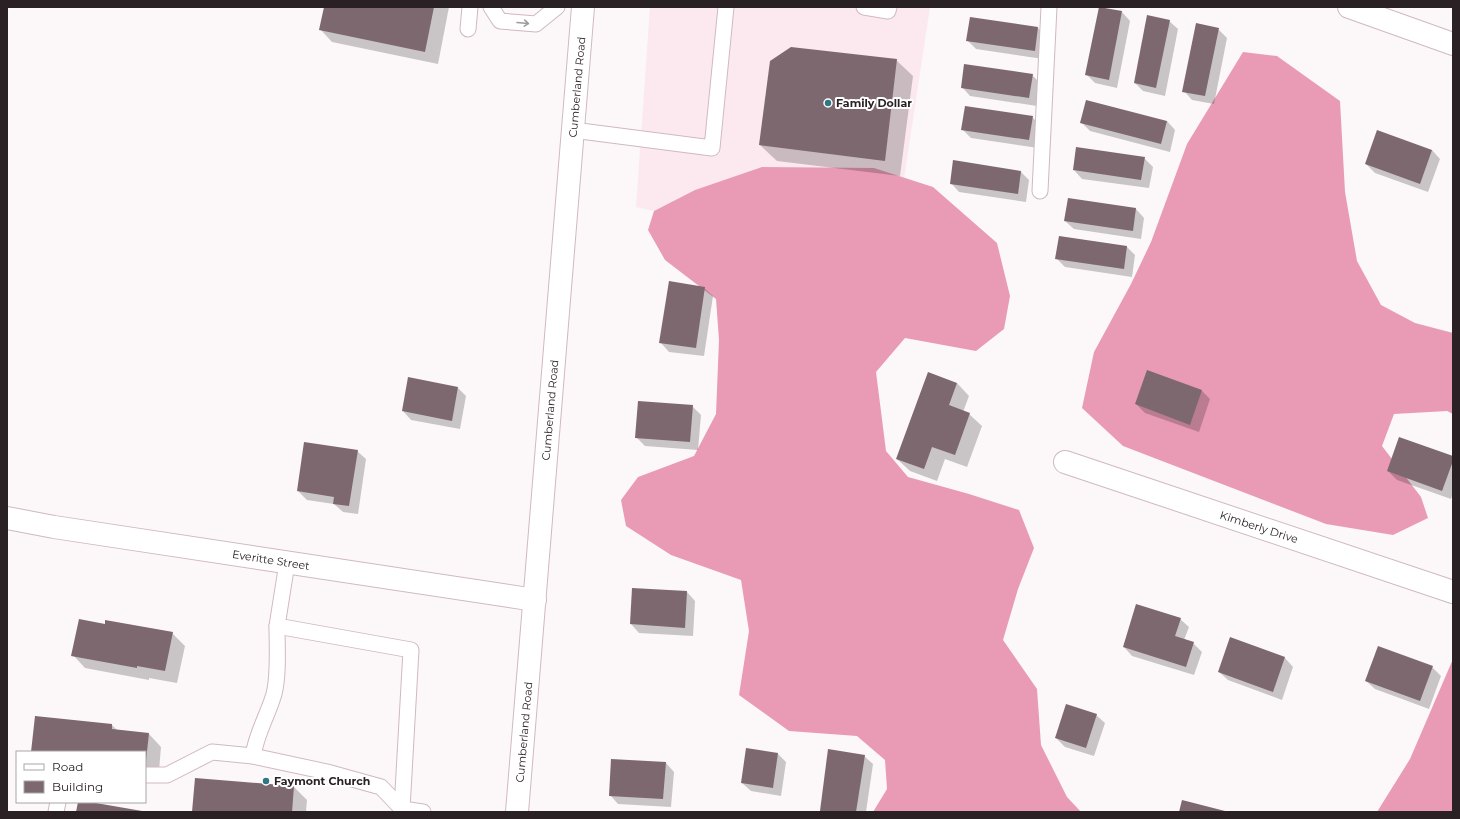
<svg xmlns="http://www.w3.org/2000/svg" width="1460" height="819" font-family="Montserrat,sans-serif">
	<rect width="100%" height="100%" fill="#fcf7f9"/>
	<polygon fill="#fce9ef" points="650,7 930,7 904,179 762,167 695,190 654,211 636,207"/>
	<g fill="#e99bb6">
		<polygon points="1243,52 1277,56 1340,101 1345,192 1357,261 1381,305 1415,323 1453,333 1453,414 1447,411 1394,414 1382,446 1421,497 1428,518 1393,535 1326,524 1123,446 1082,408 1094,352 1131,284 1151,242 1187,144"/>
		<polygon points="762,167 874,168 933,187 997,243 1010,296 1004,329 976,351 905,338 876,372 886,451 908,477 969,494 1019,510 1034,548 1018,589 1003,640 1037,689 1041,745 1067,797 1081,812 873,812 887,789 885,760 857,736 789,731 739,695 749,631 741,580 671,555 626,526 621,500 638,477 694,456 716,414 719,340 716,299 665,260 648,230 654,211 695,190"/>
		<polygon points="1453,659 1453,812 1377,812 1410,759"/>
	</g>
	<g fill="#0003">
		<polygon points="325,7 449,7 438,64 332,42 320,29"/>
		<polygon points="1122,12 1130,21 1117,88 1095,83 1087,75"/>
		<polygon points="1169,21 1178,29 1165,96 1143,91 1135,83"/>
		<polygon points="1038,28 1046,37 1043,59 976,49 967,40"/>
		<polygon points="1218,29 1227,38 1214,104 1192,100 1184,91"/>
		<polygon points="896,60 913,76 900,176 777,161 760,145"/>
		<polygon points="1032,75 1041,84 1037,106 970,96 962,87"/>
		<polygon points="1032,117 1041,126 1038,148 971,138 962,129"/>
		<polygon points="1167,121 1175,130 1170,152 1090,131 1082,123"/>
		<polygon points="1432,150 1440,159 1428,192 1375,173 1366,164"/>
		<polygon points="1144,158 1153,167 1149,188 1082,179 1074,170"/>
		<polygon points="1021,172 1029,180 1026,202 959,192 951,183"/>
		<polygon points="1136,209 1144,218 1141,239 1074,229 1065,221"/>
		<polygon points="1060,237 1127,247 1135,255 1132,277 1065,267 1056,258"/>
		<polygon points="704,288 713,296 704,356 669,352 661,343"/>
		<polygon points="1148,371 1202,391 1210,399 1199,432 1145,413 1136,404"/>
		<polygon points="957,383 969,396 963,412 969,414 982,426 967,467 945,459 937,481 910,471 897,459"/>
		<polygon points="458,388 466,396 460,429 411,420 403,411"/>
		<polygon points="692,406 701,415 698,450 645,446 636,437"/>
		<polygon points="357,451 366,459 358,514 343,512 334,504 307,500 298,491"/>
		<polygon points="1453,457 1453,493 1451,499 1397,480 1388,471"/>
		<polygon points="633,589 687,592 695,601 693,636 639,633 631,624"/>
		<polygon points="1180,619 1189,627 1184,640 1193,643 1202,652 1194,675 1132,656 1124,647"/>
		<polygon points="106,625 172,633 185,646 177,683 149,678 149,680 85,668 73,655"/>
		<polygon points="1231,639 1285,658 1293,667 1282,700 1228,680 1219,672"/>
		<polygon points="1432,667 1441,676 1429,709 1375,689 1366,681"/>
		<polygon points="1096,715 1105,723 1094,756 1065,747 1056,738"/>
		<polygon points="112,725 117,730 149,734 161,747 159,771 145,769 145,752 32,752"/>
		<polygon points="829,750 864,756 873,764 866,812 821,811"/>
		<polygon points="777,753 786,762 781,796 751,791 742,783"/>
		<polygon points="666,763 674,772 671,807 618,804 610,795"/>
		<polygon points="196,779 294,787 307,800 306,812 193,812"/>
	</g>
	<g fill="#7d686f">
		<polygon points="324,7 434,7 425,52 319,30"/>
		<polygon points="1099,7 1122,11 1109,80 1085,75"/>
		<polygon points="1147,15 1170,20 1156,88 1134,83"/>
		<polygon points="970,17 1038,27 1035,51 966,41"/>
		<polygon points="1196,23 1219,28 1205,96 1182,92"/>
		<polygon points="791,47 897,59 885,161 759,145 770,61"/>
		<polygon points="964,64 1033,74 1029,98 961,88"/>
		<polygon points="1086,100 1167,121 1161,144 1080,123"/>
		<polygon points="965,106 1033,116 1029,140 961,130"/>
		<polygon points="1377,130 1432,150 1420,184 1365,164"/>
		<polygon points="1076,147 1145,157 1141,180 1073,170"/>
		<polygon points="953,160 1021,171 1018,194 950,184"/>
		<polygon points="1068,198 1136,208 1133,231 1064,221"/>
		<polygon points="1059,236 1127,246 1124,269 1055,259"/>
		<polygon points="669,281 705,287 696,348 659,343"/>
		<polygon points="1147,370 1202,390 1190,425 1135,404"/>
		<polygon points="928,372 957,383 949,405 970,413 955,455 932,447 924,469 896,459"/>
		<polygon points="408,377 458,387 452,421 402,411"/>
		<polygon points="638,401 693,405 690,442 635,438"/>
		<polygon points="1399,437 1453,456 1453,461 1442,491 1387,471"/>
		<polygon points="304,442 358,450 349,506 333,504 334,497 297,491"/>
		<polygon points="632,588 687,591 685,628 630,624"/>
		<polygon points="1136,604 1181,618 1175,636 1194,642 1186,667 1123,647"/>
		<polygon points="79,619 105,624 105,620 173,632 165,671 137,666 137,668 71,656"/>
		<polygon points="1230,637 1285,657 1273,692 1218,672"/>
		<polygon points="1378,646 1433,666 1420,701 1365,681"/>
		<polygon points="1066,704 1097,714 1086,748 1055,738"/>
		<polygon points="35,716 112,724 112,729 149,733 146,761 145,752 31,752"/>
		<polygon points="746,748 778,753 773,788 741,783"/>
		<polygon points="828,749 865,755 856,812 820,811"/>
		<polygon points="611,759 666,762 663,799 609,796"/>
		<polygon points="195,778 294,786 292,812 192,812"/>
		<polygon points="1182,800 1225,811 1225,812 1179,812"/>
		<polygon points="78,802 90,802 148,812 76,812"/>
	</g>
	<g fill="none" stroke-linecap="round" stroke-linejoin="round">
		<defs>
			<g id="service">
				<polyline points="491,7 500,21 536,24 557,7"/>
				<polyline points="864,7 888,11 889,7"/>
				<polyline points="468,29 470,7"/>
				<polyline points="573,130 712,148 726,7"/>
				<polyline points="1040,191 1049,7"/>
				<polyline points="287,563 277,626 411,650 402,809 423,812"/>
				<polyline points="253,756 327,772 381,787 402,809 401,812"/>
				<path d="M145,775h22l45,-23 41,4c3,-22 15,-41 21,-62 5,-20 3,-47 3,-68"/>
				<polyline points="56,812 58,802"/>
			</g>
			<g id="minor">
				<polyline points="1065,462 1453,592"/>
				<polyline points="7,518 54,527 535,600"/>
			</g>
			<polyline id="secondary" points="1349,7 1453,44"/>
			<polyline id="primary" points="517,812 583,7"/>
		</defs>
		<use href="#service" stroke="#d0b9c0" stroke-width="17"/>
		<use href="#minor" stroke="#d0b9c0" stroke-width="24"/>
		<use href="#secondary" stroke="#d0b9c0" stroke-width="24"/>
		<use href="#primary" stroke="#d0b9c0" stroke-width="24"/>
		<use href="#service" stroke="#fff" stroke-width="15"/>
		<use href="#minor" stroke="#fff" stroke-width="22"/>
		<use href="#secondary" stroke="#fff" stroke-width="22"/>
		<use href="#primary" stroke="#fff" stroke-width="22"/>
	</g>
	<defs><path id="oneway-shaft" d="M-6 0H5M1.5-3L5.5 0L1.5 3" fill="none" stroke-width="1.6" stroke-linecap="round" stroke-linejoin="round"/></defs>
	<use stroke="#9f9b9c" href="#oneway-shaft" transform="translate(523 23) rotate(5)"/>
	<g fill="#307881" stroke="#fff" stroke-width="1.5">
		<circle cx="828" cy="103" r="4"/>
		<circle cx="266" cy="781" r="4"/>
	</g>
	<g text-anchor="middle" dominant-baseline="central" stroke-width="4" stroke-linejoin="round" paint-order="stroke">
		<g font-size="11" fill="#292123" stroke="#fff">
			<text transform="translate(577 87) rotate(-85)">Cumberland Road</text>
			<text transform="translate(550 410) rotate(-85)">Cumberland Road</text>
			<text transform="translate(1259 527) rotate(18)">Kimberly Drive</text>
			<text transform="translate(271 560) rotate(9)">Everitte Street</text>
			<text transform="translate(524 732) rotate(-85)">Cumberland Road</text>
		</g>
		<g font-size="11" font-weight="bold" fill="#292123" stroke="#fff" text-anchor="start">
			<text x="836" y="103">Family Dollar</text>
			<text x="274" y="781">Faymont Church</text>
		</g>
	</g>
	<rect width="1460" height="819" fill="none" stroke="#292123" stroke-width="16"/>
	<rect x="16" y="751" width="130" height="52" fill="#ffffff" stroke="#a9a6a7"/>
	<rect x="24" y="764" width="20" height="6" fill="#ffffff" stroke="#a9a6a7"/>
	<text x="52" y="771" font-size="12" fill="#292123">Road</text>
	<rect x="24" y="781" width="20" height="12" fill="#7d686f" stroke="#a9a6a7"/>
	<text x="52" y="791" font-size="12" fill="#292123">Building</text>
</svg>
